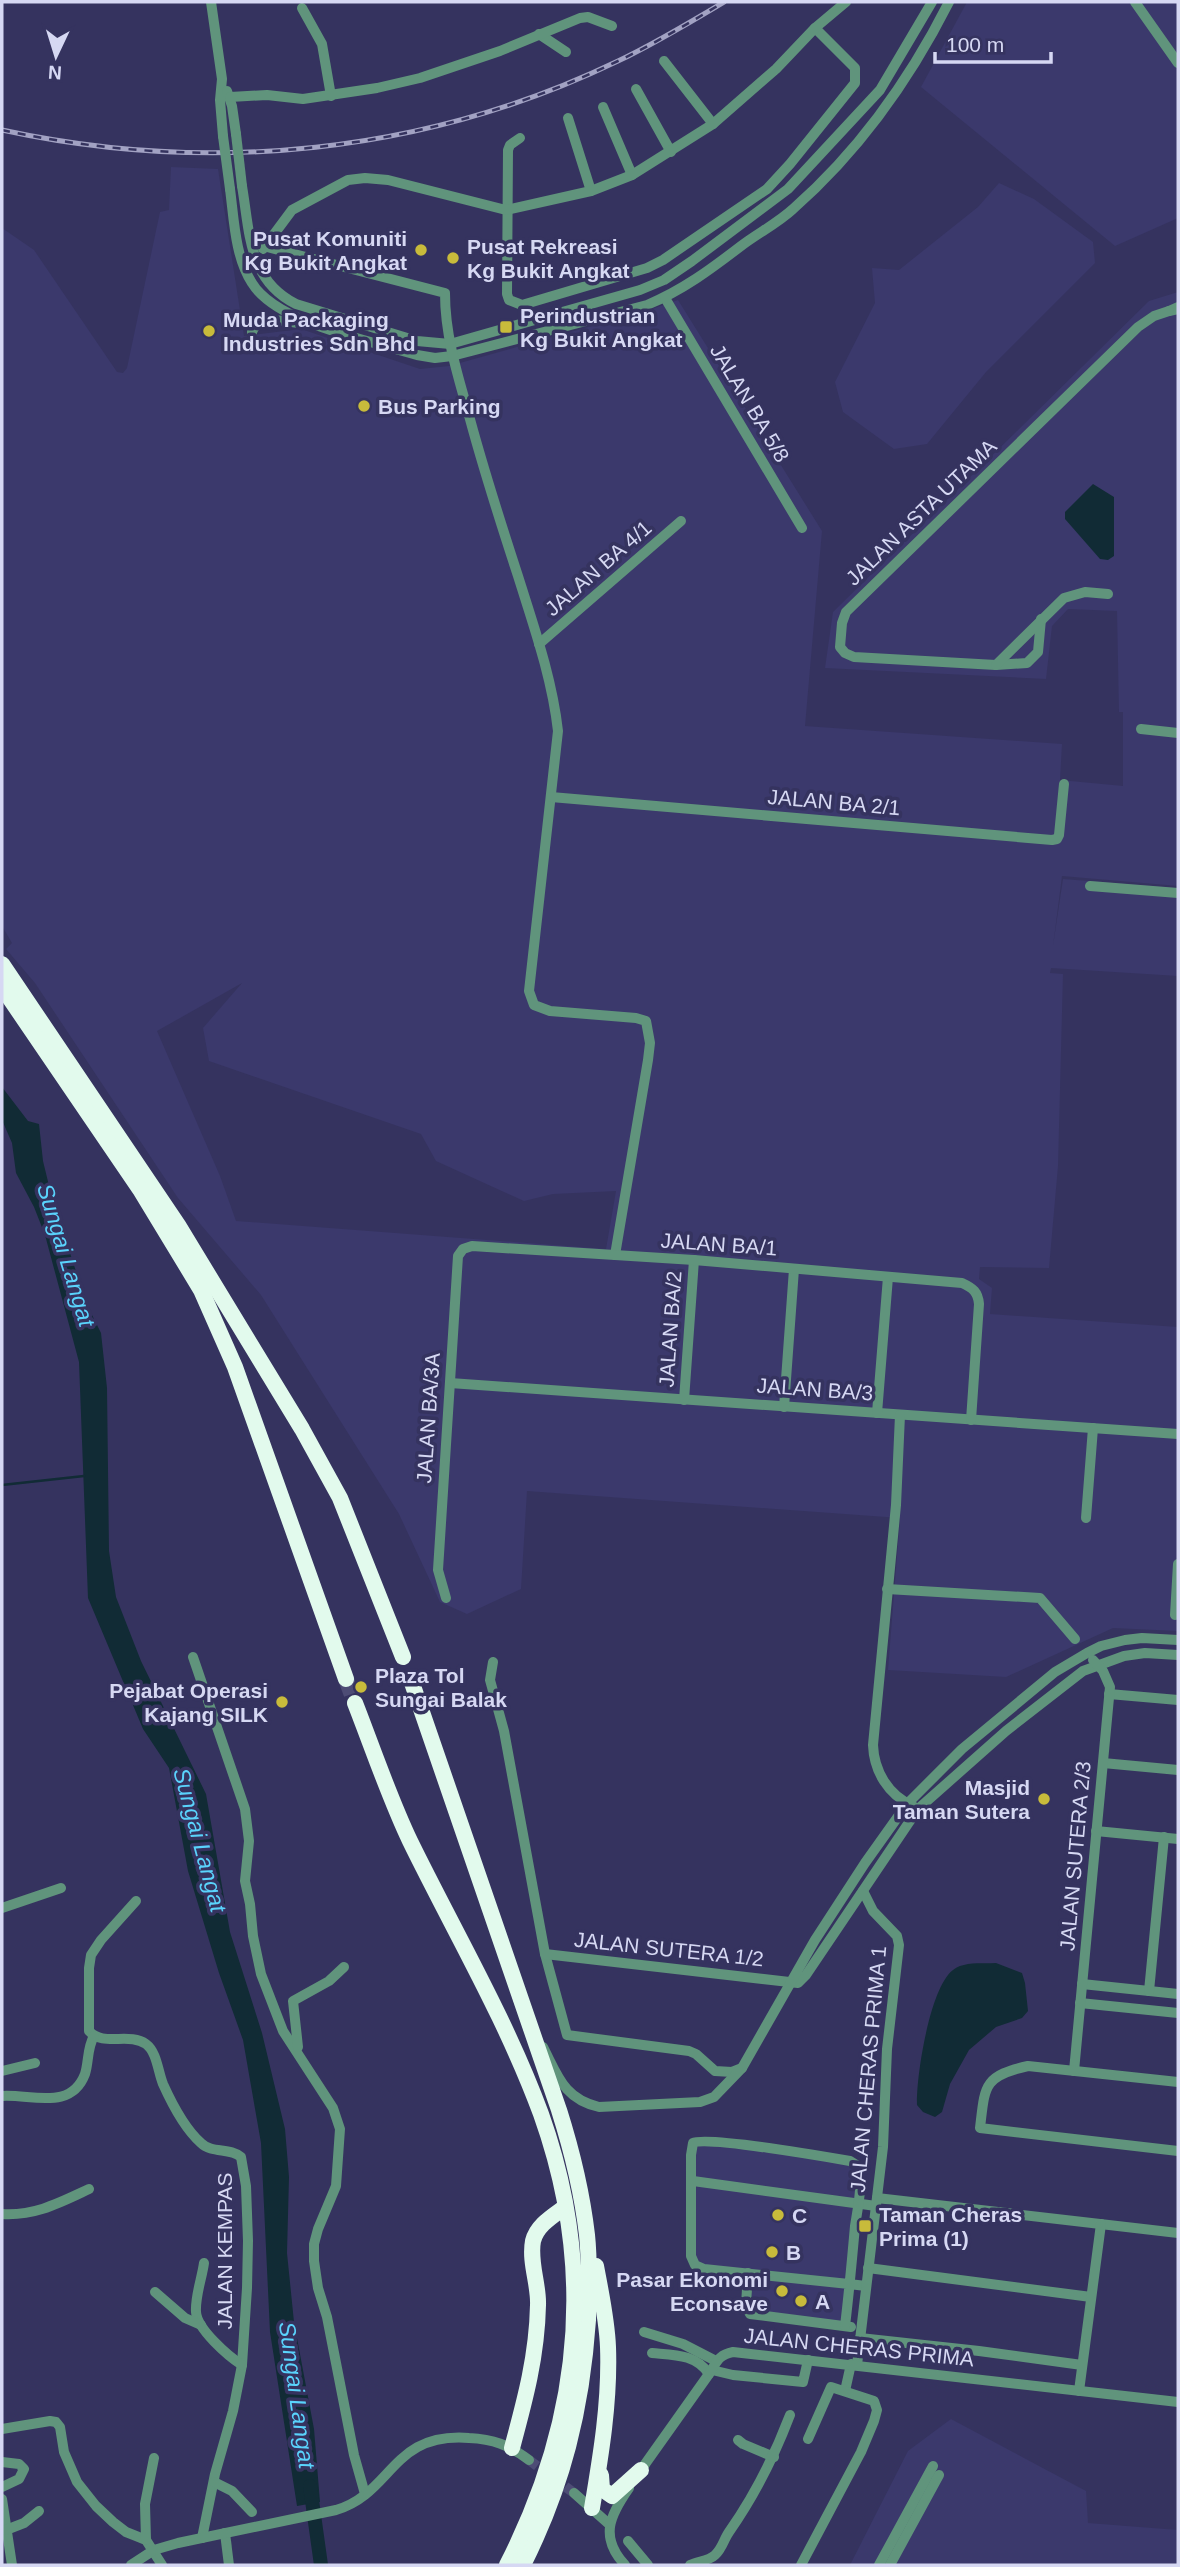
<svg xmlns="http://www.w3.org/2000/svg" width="1180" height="2567" font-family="Helvetica,sans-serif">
	<rect width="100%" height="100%" fill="#35335f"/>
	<g fill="#3b396c" fill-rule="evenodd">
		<polygon points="967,2 1178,2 1178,218 1115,246 921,87"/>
		<path d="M171,167l47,2 26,167 57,-7 119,40 29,-3 200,-56 29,-10 144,231 -17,195 257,18 -2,36 63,6v-74h-4l-2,-101 -49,-2 -16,17 -6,53 -221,-11 8,-56 316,-311 29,-9v594l-116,-10 -9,70 10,-67 115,9v88l-127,-8 -1,5 13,1 -5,192 -9,102 -69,-1 -1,12 13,9 -2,26 188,13v304l-65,-3 -107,49 -118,-7 12,-152 -373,-27 -6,98 -54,25 -27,-12 -41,-88 -138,-219 -83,-97 -143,-215 -29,-34 6,-6 -10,-17v-698l32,22 83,122 6,1 4,-5 33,-156 9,-2zM242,983l-39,45 6,33 212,73 15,27 88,40 29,-7 63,-3 -10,58 -370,-28 -16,-45 -63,-145z"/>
		<polygon points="999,183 1034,199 1093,242 1095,263 986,372 927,444 894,449 843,412 835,382 875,303 872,268 899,270 978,207"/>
		<polygon points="700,2143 849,2163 856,2168 859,2180 843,2323 751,2311 752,2271 704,2266 695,2261 696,2146"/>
		<polygon points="951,2419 1086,2491 1088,2523 1178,2530 1178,2565 850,2565 908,2451"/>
	</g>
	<g fill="#112b35">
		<polygon points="1093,484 1114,497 1114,556 1108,560 1100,559 1065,519 1065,512"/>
		<polygon points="2,1087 28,1121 39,1124 43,1161 52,1198 87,1305 101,1333 107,1388 109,1551 116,1597 141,1661 206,1794 230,1932 262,2033 285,2129 289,2177 287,2253 294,2322 314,2429 320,2502 297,2506 270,2332 261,2143 243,2040 219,1973 188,1871 169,1768 143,1729 88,1598 79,1362 45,1235 34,1207 16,1173 12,1143 2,1120"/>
		<path d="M996,1963l26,10 3,10 3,28 -6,7 -26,9 -27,23 -19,34 -8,28 -7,5 -12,-5 -6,-7c-1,-29 13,-118 36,-135 11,-9 30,-6 43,-7z"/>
	</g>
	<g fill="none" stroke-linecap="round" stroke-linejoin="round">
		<polyline stroke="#112b35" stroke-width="2.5" points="2,1485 84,1476"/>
		<polyline stroke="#112b35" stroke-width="14" points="310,2486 321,2565"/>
		<polyline stroke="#4d4c75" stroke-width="10" stroke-dasharray="10 5" stroke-linecap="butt" points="529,2460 574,2493"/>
		<polyline stroke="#4d4c75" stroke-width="16" stroke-dasharray="16 8" stroke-linecap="butt" points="346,1679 355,1703"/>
		<g stroke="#60947c" stroke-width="10">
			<polyline points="211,2 222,79 220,100 223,136"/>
			<polyline points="1135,2 1178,63"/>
			<polyline points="302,8 322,44 331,96"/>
			<polyline points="539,34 566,52"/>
			<polyline points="664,61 713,124"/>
			<polyline points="636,89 671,152"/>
			<polyline points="227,91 232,106 236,134"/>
			<polyline points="230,97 267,95 303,99 377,88 420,78 500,51 580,18 588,17 612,26"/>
			<polyline points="603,107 632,175"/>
			<polyline points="568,118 591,191"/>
			<polyline points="520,138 510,145 508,150 507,294 509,300 522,305 647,268 663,260 767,189 790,164 855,83 855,68 815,28"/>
			<path d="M242,186c8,47 6,94 54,118l121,37 33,3 190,-54 24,-10 28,-19 96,-72 92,-99 52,-88"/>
			<path d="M230,189c4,30 5,68 22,94 25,41 120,58 165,72l18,3 17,-2 195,-51c36,-15 64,-36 94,-59 17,-13 37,-23 52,-37 66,-58 117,-130 156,-207"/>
			<path d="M267,247l178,46c0,40 11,77 22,115 15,57 33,113 51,168 16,51 34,102 40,155l-29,260 5,14 16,6 86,7 10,3 4,22 -2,17 -33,195"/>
			<polyline points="263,249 292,210 348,180 365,178 388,180 506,210 591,191 632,175 713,124 776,69 815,28 846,2"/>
			<polyline points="665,298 802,528"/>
			<polyline points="1178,307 1169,311 1178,309"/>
			<path d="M252,332c8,-19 31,-10 47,-9"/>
			<polyline points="1041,619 1038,652 1027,663 996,665 854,657 845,653 840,647 842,623 846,612 1138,327 1154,316 1169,311"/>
			<polyline points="539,644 681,521"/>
			<polyline points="996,665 1064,598 1085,592 1108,594"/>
			<polyline points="1141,729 1178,733"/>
			<polyline points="551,797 1052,840 1057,839 1059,835 1064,784"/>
			<polyline points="1090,886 1178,893"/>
			<polyline points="450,1383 1178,1434"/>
			<polyline points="684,1400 694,1260"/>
			<polyline points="784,1407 794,1269"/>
			<polyline points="877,1413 888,1277"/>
			<path d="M900,1415l-4,90 -23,240c1,26 15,50 40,61"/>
			<polyline points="1086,1518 1093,1428"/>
			<polyline points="887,1589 1040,1598 1075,1639"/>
			<path d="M446,1598l-8,-28 20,-314 5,-7 9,-3 222,14 268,23c11,5 16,9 17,21l-8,116"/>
			<polyline points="1175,1615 1178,1564"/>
			<polyline points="193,1657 245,1809 249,1841 245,1881 250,1904 253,1936 261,1974 283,2031 333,2108 340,2129 336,2186 318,2229 314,2244 314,2261 318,2288 327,2317 354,2455 365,2494"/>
			<polyline points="493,1662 490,1680 504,1731 545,1954 567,2035 689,2051 696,2054 715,2071 732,2072 742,2068"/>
			<polyline points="1109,1694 1178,1700"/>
			<polyline points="1103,1763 1178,1770"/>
			<polyline points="1096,1831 1178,1839"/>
			<path d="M136,1901l-35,39 -10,15 -2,13v63c14,16 40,1 57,13 11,8 12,28 17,40 9,20 21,44 38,59 11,11 29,4 40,14l5,29 2,55 -1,47 -5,77 -9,46 -18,63 -13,64"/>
			<polyline points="2,1908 61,1888"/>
			<polyline points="545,1954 798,1983 806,1975 918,1809 1006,1731 1083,1671 1124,1656 1145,1653 1178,1655"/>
			<polyline points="1082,1984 1178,1994"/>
			<polyline points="1149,1991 1164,1837"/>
			<polyline points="1080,2003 1178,2013"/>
			<polyline points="298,2047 293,2001 329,1981 344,1967"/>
			<path d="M543,2047c15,29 21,52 56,60l101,-5 14,-5 28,-29 73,-128 50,-77 42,-59 55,-55 93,-77 32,-19 14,-7 24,-6 17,-2 36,2"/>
			<polyline points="2,2071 35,2063"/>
			<polyline points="1074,2071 1110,1687 1103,1671 1093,1660"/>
			<path d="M1178,2082l-150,-16c-45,10 -43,20 -48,62l198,23"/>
			<path d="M2,2096c30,-2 69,15 83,-22 4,-13 2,-26 9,-38"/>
			<polyline points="693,2181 876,2206"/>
			<polyline points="877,2198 1178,2233"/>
			<path d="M2,2214c33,2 57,-11 87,-25"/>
			<path d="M204,2263c-2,15 -9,33 -8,49 1,17 32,44 46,53"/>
			<polyline points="868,2268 1091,2297"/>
			<polyline points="748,2273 746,2305 750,2314 851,2327"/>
			<polyline points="155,2292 185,2318 201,2325"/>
			<path d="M845,2326c4,-33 7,-66 10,-100 3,-20 8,-40 3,-60l-8,-5c-23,-4 -144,-25 -157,-18l-2,12v101l4,9 9,4 145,15 17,2"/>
			<polyline points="644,2332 683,2344 716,2361"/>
			<polyline points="860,2338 979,2351 1082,2365"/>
			<path d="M652,2353c22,2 44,1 57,21"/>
			<polyline points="857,2365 883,2147 887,2049 899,1945 897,1936 873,1911 863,1891"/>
			<polyline points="712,2370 733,2375 803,2382 808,2360"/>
			<polyline points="845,2391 851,2364"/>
			<polyline points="1079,2391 1101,2224"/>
			<polyline points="2,2429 50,2421 56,2422 60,2427 64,2452 77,2482 96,2506 113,2522 126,2532 146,2540 162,2565"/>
			<polyline points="738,2440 743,2444 774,2457"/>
			<polyline points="2,2462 19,2464 24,2469 19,2479 2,2487"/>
			<path d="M638,2474l71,-100c8,-12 9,-19 24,-22l445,50"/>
			<polyline points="214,2482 232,2491 252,2512"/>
			<polyline points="574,2493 610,2525"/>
			<polyline points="2,2499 12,2565"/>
			<polyline points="6,2530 24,2523 39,2511"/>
			<polyline points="225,2533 229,2565"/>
			<polyline points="146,2540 145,2504 154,2458"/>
			<polyline points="628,2541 648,2565"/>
			<path d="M131,2565l23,-15 24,-7 158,-33c57,-17 55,-78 133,-72 24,1 40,7 60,22"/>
			<path d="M625,2565c-26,-28 -15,-50 4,-77"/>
			<path d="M690,2565c8,-4 19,-4 25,-10 7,-6 9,-16 14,-23 26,-37 45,-75 61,-117"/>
			<polyline points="801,2565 861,2452 874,2421 877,2410 874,2401 831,2387 808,2439"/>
			<polyline points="879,2565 933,2466"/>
			<polyline points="890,2565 939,2475"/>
		</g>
		<g stroke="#e2faed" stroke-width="16">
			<polyline points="2,964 178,1225 302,1429 340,1498 403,1657"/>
			<polyline points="2,987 141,1191 201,1290 235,1367 346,1679"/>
			<path d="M411,1680l148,430c13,41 23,82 28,125 3,28 2,57 1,85 -6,89 -25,165 -65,245"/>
			<path d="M355,1703c18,46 34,94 55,138 44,90 96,178 131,273 55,154 40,306 -34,451"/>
			<path d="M512,2448c13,-48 25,-92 26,-143 1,-20 -9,-43 -5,-64 4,-16 20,-25 32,-34"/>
			<polyline points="601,2475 602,2489 612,2496 641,2470"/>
			<path d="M592,2508c9,-53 18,-107 16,-161 -1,-27 -7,-54 -12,-81"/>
		</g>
		<defs>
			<path id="rail" d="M2,130c208,45 423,24 616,-69 36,-17 71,-38 106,-59"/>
		</defs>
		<use href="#rail" stroke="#a2a2c3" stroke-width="5"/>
		<use href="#rail" stroke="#35335f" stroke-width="2.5" stroke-dasharray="8" stroke-linecap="butt"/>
		<g stroke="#60947c" stroke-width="10">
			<polyline points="236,134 242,186"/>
			<polyline points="223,136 230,189"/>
		</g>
	</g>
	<g fill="#c8bb3b" stroke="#35335f" stroke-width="2.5">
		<circle cx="421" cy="250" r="7"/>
		<circle cx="453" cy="258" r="7"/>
		<rect x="499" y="320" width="14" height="14" rx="3.5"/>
		<circle cx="209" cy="331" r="7"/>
		<circle cx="364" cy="406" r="7"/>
		<circle cx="361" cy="1687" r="7"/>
		<circle cx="282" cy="1702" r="7"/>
		<circle cx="1044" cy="1799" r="7"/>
		<circle cx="778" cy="2215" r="7"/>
		<rect x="858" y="2219" width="14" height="14" rx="3.5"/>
		<circle cx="772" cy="2252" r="7"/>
		<circle cx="782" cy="2291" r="7"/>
		<circle cx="801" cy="2301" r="7"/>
	</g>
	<g text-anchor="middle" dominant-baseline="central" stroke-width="7" stroke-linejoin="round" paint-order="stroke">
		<g font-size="21" font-weight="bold" fill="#d6d8f3" stroke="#35335f" text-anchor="start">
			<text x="407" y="238" text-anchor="end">Pusat Komuniti<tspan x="407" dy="24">Kg Bukit Angkat</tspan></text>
			<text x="467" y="246">Pusat Rekreasi<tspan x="467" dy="24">Kg Bukit Angkat</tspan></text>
			<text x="520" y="315">Perindustrian<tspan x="520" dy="24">Kg Bukit Angkat</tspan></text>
			<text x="223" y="319">Muda Packaging<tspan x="223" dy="24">Industries Sdn Bhd</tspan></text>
			<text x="378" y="406">Bus Parking</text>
			<text x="375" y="1675">Plaza Tol<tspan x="375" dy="24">Sungai Balak</tspan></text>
			<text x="268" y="1690" text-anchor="end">Pejabat Operasi<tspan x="268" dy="24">Kajang SILK</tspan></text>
			<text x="1030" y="1787" text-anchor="end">Masjid<tspan x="1030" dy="24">Taman Sutera</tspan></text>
			<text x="879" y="2214">Taman Cheras<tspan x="879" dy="24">Prima (1)</tspan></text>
			<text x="792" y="2215">C</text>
			<text x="786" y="2252">B</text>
			<text x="768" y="2279" text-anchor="end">Pasar Ekonomi<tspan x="768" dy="24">Econsave</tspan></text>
			<text x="815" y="2301">A</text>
		</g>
		<g font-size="21" fill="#d6d8f3" stroke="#35335f">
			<text transform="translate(750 403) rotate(59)">JALAN BA 5/8</text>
			<text transform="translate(921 512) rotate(-44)">JALAN ASTA UTAMA</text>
			<text transform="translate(598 568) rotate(-41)">JALAN BA 4/1</text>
			<text transform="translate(834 802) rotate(5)">JALAN BA 2/1</text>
			<text transform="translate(719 1244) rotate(4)">JALAN BA/1</text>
			<text transform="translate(670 1329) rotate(-86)">JALAN BA/2</text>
			<text transform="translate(815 1389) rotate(4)">JALAN BA/3</text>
			<text transform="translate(428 1418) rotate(-86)">JALAN BA/3A</text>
			<text transform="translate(1075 1856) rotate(-85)">JALAN SUTERA 2/3</text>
			<text transform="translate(669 1949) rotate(6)">JALAN SUTERA 1/2</text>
			<text transform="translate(868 2069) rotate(-85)">JALAN CHERAS PRIMA 1</text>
			<text transform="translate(224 2251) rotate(-90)">JALAN KEMPAS</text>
			<text transform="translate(859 2347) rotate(6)">JALAN CHERAS PRIMA</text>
		</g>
		<g font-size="23" font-style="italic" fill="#5ad3fc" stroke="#35335f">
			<text transform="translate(66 1255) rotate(73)">Sungai Langat</text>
			<text transform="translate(200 1840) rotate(75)">Sungai Langat</text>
			<text transform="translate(297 2395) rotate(82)">Sungai Langat</text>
		</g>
	</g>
	<rect width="1180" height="2567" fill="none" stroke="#d6d8f3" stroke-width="7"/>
	<g transform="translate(56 56) rotate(184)" stroke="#35335f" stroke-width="5" paint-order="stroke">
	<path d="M0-5L12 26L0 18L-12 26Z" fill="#d6d8f3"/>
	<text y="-10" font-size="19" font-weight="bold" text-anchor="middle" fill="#d6d8f3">N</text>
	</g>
	<path d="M935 52v10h116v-10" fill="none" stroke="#d6d8f3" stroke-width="3.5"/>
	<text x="946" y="52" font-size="21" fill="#d6d8f3" stroke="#35335f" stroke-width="5" paint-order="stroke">100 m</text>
</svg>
